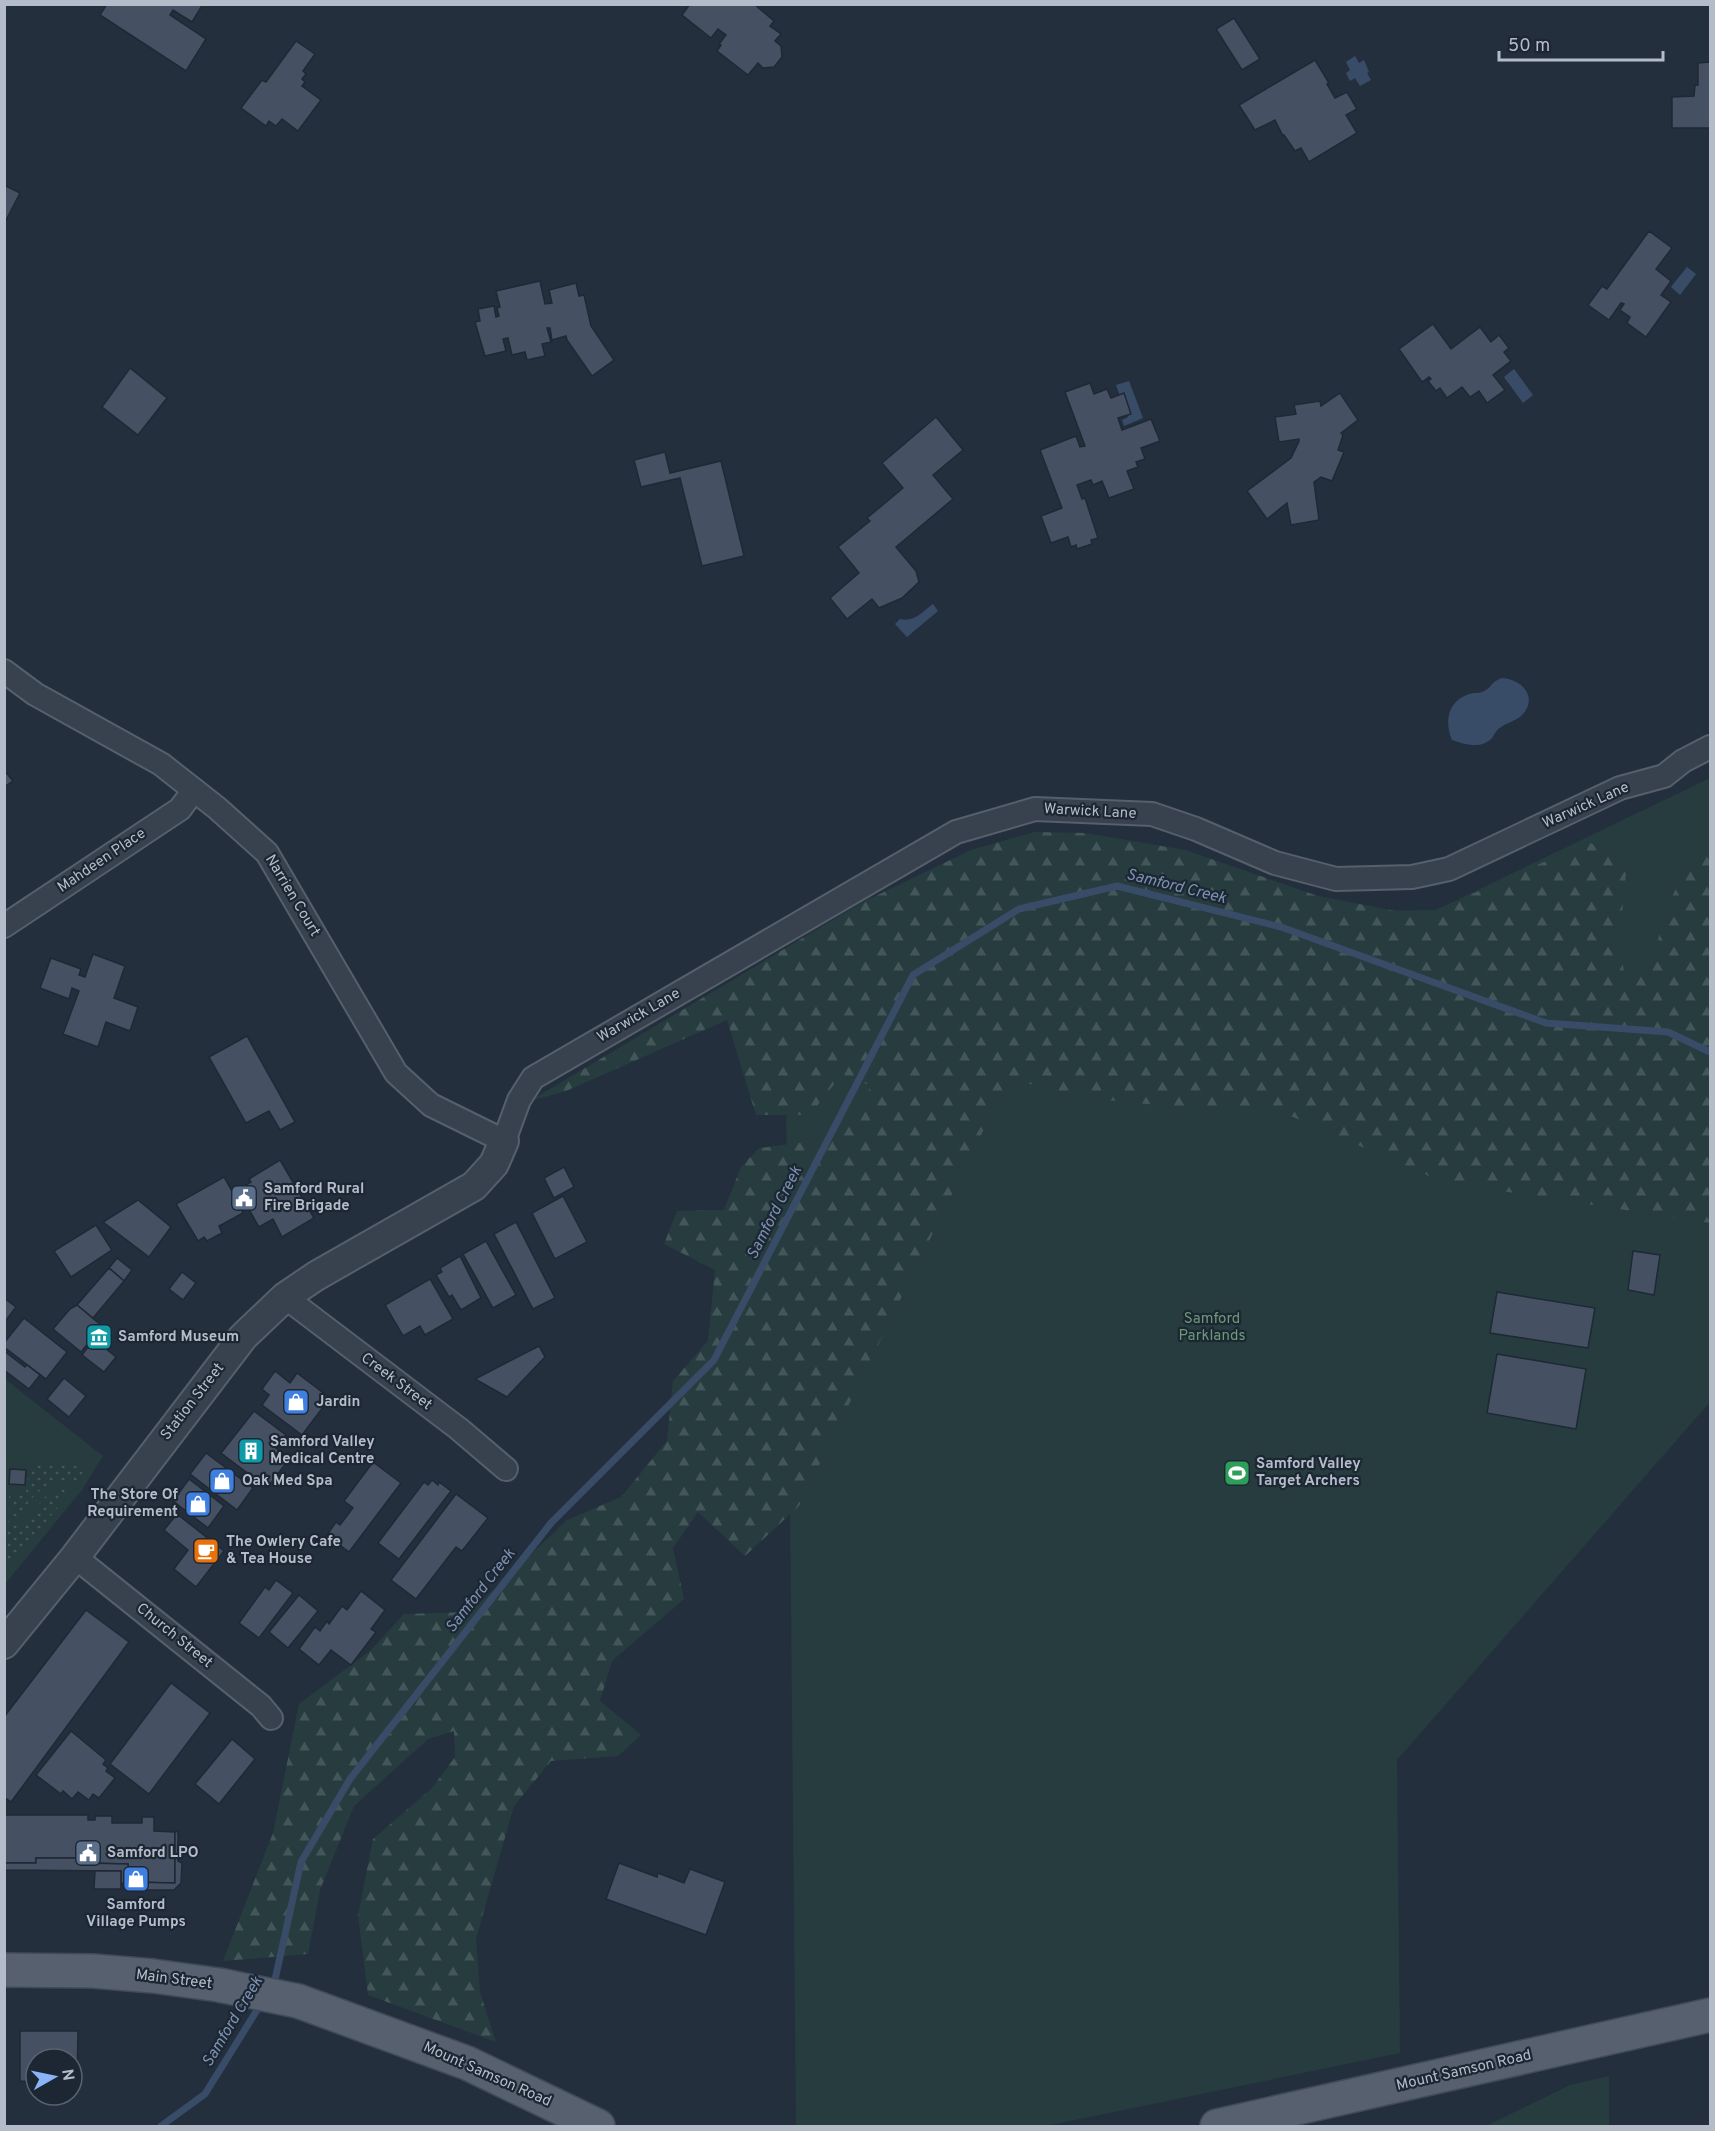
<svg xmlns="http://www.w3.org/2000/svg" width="1715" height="2131" font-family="Overpass,sans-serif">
	<defs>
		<pattern id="forest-firs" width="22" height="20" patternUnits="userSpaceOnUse" patternTransform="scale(1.5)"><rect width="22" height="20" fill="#263c3f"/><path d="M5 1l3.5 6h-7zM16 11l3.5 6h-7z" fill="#435659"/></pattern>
		<pattern id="garden-dots" width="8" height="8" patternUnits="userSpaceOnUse" patternTransform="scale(1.5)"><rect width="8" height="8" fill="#263c3f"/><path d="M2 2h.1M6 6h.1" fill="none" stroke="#435659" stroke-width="1.8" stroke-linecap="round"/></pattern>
	</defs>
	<rect width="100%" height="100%" fill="#242f3e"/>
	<g fill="#263c3f">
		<polygon points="1710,778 1710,1402 1397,1760 1400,2053 1046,2126 796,2126 785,990 1291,912 1436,910"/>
		<polygon points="5,1379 103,1456 82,1490 5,1584"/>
		<polygon points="1609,2076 1609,2126 1486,2126 1570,2085"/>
	</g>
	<polygon fill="url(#forest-firs)" points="1035,832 1085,833 1185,850 1318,896 1422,916 1589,842 1627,863 1619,945 1625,976 1654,962 1663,914 1677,887 1702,852 1710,850 1710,1223 1443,1182 1270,1107 1178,1107 1076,1097 1009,1078 799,1506 745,1556 698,1512 673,1548 684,1599 612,1661 600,1701 641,1735 618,1756 551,1761 514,1806 476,1938 480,1992 496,2042 368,1995 358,1915 373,1839 432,1788 455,1757 454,1731 428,1739 354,1806 320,1890 308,1954 223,1961 273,1833 299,1704 371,1650 404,1614 470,1612 567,1520 621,1497 667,1441 673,1381 708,1341 715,1270 664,1244 677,1211 724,1210 741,1167 759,1148 807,1142 851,1121 871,1086 842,1074 810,1115 756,1115 727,1020 566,1091 530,1101 863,902 971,850"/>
	<g fill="url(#garden-dots)">
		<path d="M30,1463l48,3 8,7 -5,8c-18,-5 -39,5 -50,18 -5,6 -8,15 -16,18l-4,-2 -2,-19h12l5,-3z"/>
		<path d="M70,1486h6l-71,84v-53c15,21 29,-8 39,-19 7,-7 17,-10 26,-12z"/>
	</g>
	<g fill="#394c67">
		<polygon points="1355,56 1359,63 1364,60 1369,72 1367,73 1371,80 1360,86 1355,78 1350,81 1346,73 1350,70 1346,62"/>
		<polygon points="1687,267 1696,274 1680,295 1671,287"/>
		<polygon points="1514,369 1533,395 1523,403 1504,377"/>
		<polygon points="1129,381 1143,418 1124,426 1122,420 1128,417 1116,385"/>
		<path d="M933,604l5,7 -31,26 -12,-13 5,-5c14,4 23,-8 33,-15z"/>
		<path d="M1502,678c21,1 37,21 19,38 -6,5 -14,7 -20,11 -5,3 -6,7 -9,11 -11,12 -28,6 -40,2 -8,-18 -4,-40 18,-46 4,-2 9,0 14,-3 9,-4 5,-8 18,-13z"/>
	</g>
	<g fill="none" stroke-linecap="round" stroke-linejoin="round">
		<g stroke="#394c67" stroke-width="7">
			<polyline points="271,1988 274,1984 301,1862 350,1779 551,1523 714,1360 913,975 1019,909 1117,886 1281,927 1546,1023 1668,1032 1710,1052"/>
			<polyline points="161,2126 205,2094 262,2002"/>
		</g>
	</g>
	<g fill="#455162" stroke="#1f2835" stroke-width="1.5">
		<polygon points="107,4 203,4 192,22 173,10 170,15 206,39 186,71 100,15"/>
		<polygon points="690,4 754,4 774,21 770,26 781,34 775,41 781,46 782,57 774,67 763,68 758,63 748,75 717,51 721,45 719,44 726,35 718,29 711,38 682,15"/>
		<polygon points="1234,18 1260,59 1242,70 1216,29"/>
		<polygon points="296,41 315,54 303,71 306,74 302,79 305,82 302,86 321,100 298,131 282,119 276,126 269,121 266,126 241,108 262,80 266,82"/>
		<polygon points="1315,60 1329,83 1327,84 1335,98 1347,92 1357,109 1346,115 1357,133 1309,162 1301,148 1295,151 1284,135 1283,136 1275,120 1255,130 1239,105"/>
		<polygon points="1710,62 1710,128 1672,128 1672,97 1694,96 1695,85 1698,85 1698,63"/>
		<polygon points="4,185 20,193 4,224"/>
		<polygon points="1649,231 1672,248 1656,269 1671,281 1661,295 1671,302 1646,337 1627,323 1630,317 1620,310 1624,304 1621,303 1609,320 1588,305 1602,286 1607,289"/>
		<polygon points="540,281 545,304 552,303 549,290 576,283 579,296 584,295 591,326 614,360 592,376 567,340 566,336 552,340 550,328 547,328 551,342 542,344 545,356 527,360 525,352 512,355 508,338 503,339 506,351 485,356 475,322 480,321 478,309 494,306 496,317 499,316 497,308 500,307 496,291"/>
		<polygon points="1433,324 1451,349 1480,327 1491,342 1499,335 1509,348 1504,352 1511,361 1493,375 1505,390 1487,403 1479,391 1470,397 1462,387 1447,398 1440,388 1436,391 1428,381 1431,379 1429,377 1422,382 1399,349"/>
		<polygon points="130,368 167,398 138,435 102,407"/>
		<polygon points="1090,383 1094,394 1107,389 1111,398 1124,393 1131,414 1118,418 1122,430 1151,419 1160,441 1141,448 1145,459 1136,462 1138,467 1127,471 1134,489 1109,498 1102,481 1093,485 1091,480 1077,485 1082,499 1085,498 1098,538 1091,540 1092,544 1077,549 1076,545 1071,547 1068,537 1051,543 1041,516 1062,508 1040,450 1076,436 1080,447 1085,446 1065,392"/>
		<polygon points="1340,393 1358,420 1341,433 1343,435 1338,450 1344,452 1332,481 1321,477 1314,482 1319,520 1291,525 1287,503 1267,519 1247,491 1291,458 1299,441 1299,439 1279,442 1275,417 1296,414 1294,405 1320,401 1321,406"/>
		<polygon points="936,417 963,450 933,475 953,499 896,547 916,571 919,582 902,598 879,608 872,599 847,619 830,598 859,573 838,547 870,521 867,518 903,488 882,463"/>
		<polygon points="665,452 670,473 721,461 744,556 702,566 680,478 641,487 634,460"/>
		<polygon points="4,770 13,781 4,787"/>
		<polygon points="93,954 125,966 114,998 138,1007 130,1031 106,1022 98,1047 63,1034 79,991 72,988 69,999 40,988 51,958 81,969 79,975 85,977"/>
		<polygon points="247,1036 295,1122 280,1130 269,1111 246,1123 209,1057"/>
		<polygon points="280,1160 314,1218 282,1237 273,1219 259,1227 246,1204 240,1207 243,1213 219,1226 222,1233 207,1241 204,1237 198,1241 176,1204 224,1177 233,1193 251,1182 249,1179"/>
		<polygon points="564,1167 574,1187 554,1198 544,1178"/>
		<polygon points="563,1196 587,1242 555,1259 532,1213"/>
		<polygon points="138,1200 171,1227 149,1257 103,1222"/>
		<polygon points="516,1222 555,1298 533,1309 494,1234"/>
		<polygon points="96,1225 112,1250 71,1277 54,1251"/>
		<polygon points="486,1241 516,1295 493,1308 463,1254"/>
		<polygon points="1633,1251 1660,1255 1654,1295 1628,1290"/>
		<polygon points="460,1256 481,1298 461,1310 452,1295 449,1297 436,1275 442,1272 440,1268"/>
		<polygon points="117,1258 132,1270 124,1281 109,1268"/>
		<polygon points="109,1268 124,1281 93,1318 77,1305"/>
		<polygon points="182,1272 196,1283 183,1300 169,1289"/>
		<polygon points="430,1279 453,1319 425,1335 420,1326 403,1336 385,1305"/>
		<polygon points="1497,1292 1595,1308 1588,1348 1490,1333"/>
		<polygon points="4,1298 16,1307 4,1323"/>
		<polygon points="77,1305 102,1326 81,1352 53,1329 70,1309"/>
		<polygon points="24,1318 67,1352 46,1379 4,1347 4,1343"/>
		<polygon points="94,1339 116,1357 104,1372 82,1355"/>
		<polygon points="539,1346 545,1357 507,1397 475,1379"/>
		<polygon points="4,1351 25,1367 27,1365 40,1375 29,1389 4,1370"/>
		<polygon points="1497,1354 1586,1369 1576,1429 1487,1413"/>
		<polygon points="275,1371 290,1383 297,1373 330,1398 302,1435 262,1405 269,1395 262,1389"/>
		<polygon points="64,1378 86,1396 69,1417 47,1399"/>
		<polygon points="254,1411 286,1435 276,1448 290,1458 267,1488 221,1453"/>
		<polygon points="206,1453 253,1488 237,1510 190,1474"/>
		<polygon points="373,1462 401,1483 349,1552 327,1535 336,1522 340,1525 353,1508 344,1501"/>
		<polygon points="10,1469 26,1470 25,1485 9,1484"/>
		<polygon points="189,1479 224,1506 208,1528 173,1501"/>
		<polygon points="432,1480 438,1485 439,1482 451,1491 399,1559 378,1543 424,1482 428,1485"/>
		<polygon points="456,1494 488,1518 462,1551 456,1547 416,1599 391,1580"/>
		<polygon points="177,1514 224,1551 196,1587 174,1569 188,1550 164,1530"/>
		<polygon points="276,1580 293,1593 259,1638 239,1623 265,1587 269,1590"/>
		<polygon points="361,1591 385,1610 371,1629 376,1632 351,1665 331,1650 319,1665 299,1649 315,1627 320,1631 327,1621 329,1624 342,1606 347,1610"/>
		<polygon points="299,1595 318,1611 288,1648 269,1632"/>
		<polygon points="86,1610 129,1642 11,1802 4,1797 4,1717"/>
		<polygon points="171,1683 210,1713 149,1794 110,1764"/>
		<polygon points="71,1731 106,1760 103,1764 108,1768 106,1771 115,1778 99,1798 93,1794 89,1800 78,1792 72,1799 63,1791 61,1794 36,1775"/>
		<polygon points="232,1739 255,1759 219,1804 195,1784"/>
		<polygon points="4,1815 88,1815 88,1820 95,1820 95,1816 112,1816 112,1823 142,1823 142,1817 154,1817 154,1831 175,1832 175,1883 129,1882 128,1864 86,1863 87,1858 36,1858 36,1863 4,1863"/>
		<polygon points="178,1831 178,1861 182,1863 181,1883 174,1890 128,1890 121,1882 121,1871 4,1870 4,1863 36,1863 36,1858 87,1858 86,1863 128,1864 129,1882 175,1883 175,1832"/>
		<polygon points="619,1863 657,1877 658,1873 684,1883 690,1869 725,1882 706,1935 606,1899"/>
		<polygon points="95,1871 121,1871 121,1889 94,1889"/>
		<polygon points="20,2031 78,2031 77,2081 72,2081 72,2059 36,2059 36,2082 20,2081"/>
	</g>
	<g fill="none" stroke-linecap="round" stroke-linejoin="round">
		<defs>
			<g id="minor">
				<polyline points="4,671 35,694 161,764 217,808 267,853 396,1073 431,1105 504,1141 519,1100 533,1078 956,832 1035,809 1152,814 1196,829 1275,863 1336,879 1412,877 1449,869 1620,788 1664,776 1683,761 1710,747"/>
				<polyline points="4,926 180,809 194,790"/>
				<polyline points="285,1297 459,1429 506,1469"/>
				<polyline points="75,1557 261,1706 271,1718"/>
			</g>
			<polyline id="tertiary" points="4,1644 75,1557 243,1337 285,1297 316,1276 474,1186 494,1164 504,1141"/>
			<g id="primary">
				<polyline points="4,1970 93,1971 153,1976 219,1985 298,2001 467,2063 598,2126"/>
				<polyline points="1217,2126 1710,2015"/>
			</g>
		</defs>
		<use href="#minor" stroke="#565f6c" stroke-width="26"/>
		<use href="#tertiary" stroke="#565f6c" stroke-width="32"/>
		<use href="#primary" stroke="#414a57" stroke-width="36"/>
		<use href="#minor" stroke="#38414e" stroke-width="22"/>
		<use href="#tertiary" stroke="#38414e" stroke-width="28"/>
		<use href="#primary" stroke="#56606e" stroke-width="33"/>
	</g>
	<defs>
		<symbol id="civic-square" viewBox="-11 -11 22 22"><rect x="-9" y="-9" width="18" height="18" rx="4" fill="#5c6f8a" stroke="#1d2633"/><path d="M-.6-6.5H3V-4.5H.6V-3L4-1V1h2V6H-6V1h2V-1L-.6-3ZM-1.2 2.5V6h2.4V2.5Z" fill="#fff"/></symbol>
		<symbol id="museum-square" viewBox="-11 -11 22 22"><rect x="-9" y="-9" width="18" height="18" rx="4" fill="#0f9aa8" stroke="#1d2633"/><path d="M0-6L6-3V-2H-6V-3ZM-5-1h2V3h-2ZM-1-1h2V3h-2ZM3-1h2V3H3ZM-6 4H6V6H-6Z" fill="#fff"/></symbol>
		<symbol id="shop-square" viewBox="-11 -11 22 22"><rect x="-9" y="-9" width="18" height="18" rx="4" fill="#3f7fe0" stroke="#1d2633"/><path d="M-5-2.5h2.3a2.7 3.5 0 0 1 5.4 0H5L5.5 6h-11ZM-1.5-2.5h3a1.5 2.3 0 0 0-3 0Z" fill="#fff"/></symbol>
		<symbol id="building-square" viewBox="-11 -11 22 22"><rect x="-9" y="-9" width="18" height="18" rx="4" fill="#0f9aa8" stroke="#1d2633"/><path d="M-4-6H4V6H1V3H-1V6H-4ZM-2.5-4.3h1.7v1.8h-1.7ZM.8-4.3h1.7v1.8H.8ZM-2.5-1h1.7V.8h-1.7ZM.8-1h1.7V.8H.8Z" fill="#fff"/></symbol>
		<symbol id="stadium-square" viewBox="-11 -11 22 22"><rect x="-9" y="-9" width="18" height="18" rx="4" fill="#2e9e5b" stroke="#1d2633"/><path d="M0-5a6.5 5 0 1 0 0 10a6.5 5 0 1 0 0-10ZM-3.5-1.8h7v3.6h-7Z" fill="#fff"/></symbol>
		<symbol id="cafe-square" viewBox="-11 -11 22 22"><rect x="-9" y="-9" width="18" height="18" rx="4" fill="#e8710a" stroke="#1d2633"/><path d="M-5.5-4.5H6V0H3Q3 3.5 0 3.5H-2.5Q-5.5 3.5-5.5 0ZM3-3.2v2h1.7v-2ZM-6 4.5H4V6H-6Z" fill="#fff"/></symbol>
	</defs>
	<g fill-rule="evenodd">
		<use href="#civic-square" x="229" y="1183" width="30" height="30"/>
		<use href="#museum-square" x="84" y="1322" width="30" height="30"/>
		<use href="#shop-square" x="281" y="1387" width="30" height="30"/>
		<use href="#building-square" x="236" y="1436" width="30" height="30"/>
		<use href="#stadium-square" x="1222" y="1458" width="30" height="30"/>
		<use href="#shop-square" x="207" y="1466" width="30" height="30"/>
		<use href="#shop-square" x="183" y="1489" width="30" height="30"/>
		<use href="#cafe-square" x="191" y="1536" width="30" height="30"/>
		<use href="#civic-square" x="73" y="1838" width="30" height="30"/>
		<use href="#shop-square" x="121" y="1864" width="30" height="30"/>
	</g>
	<g text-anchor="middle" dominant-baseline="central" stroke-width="4.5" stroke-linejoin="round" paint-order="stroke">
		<g font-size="15" fill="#b4bcc9" stroke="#1d2633">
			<text transform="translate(1586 806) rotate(-24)">Warwick Lane</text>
			<text transform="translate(1090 812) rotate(3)">Warwick Lane</text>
			<text transform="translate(102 861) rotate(-34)">Mahdeen Place</text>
			<text transform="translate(292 896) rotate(59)">Narrien Court</text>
			<text transform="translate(639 1016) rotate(-30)">Warwick Lane</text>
			<text transform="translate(396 1382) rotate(37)">Creek Street</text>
			<text transform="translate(193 1402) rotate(-52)">Station Street</text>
			<text transform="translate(174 1636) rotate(39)">Church Street</text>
			<text transform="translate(174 1980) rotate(7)">Main Street</text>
			<text transform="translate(1464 2071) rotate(-13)">Mount Samson Road</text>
			<text transform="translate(487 2075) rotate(24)">Mount Samson Road</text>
		</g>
		<g font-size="15" font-weight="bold" fill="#b4bcc9" stroke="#1d2633" text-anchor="start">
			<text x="264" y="1189">Samford Rural<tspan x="264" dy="17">Fire Brigade</tspan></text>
			<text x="118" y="1337">Samford Museum</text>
			<text x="316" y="1402">Jardin</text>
			<text x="270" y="1442">Samford Valley<tspan x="270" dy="17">Medical Centre</tspan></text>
			<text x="1256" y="1464">Samford Valley<tspan x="1256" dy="17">Target Archers</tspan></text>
			<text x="242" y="1481">Oak Med Spa</text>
			<text x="178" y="1495" text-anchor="end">The Store Of<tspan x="178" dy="17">Requirement</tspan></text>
			<text x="226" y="1542">The Owlery Cafe<tspan x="226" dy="17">&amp; Tea House</tspan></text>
			<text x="107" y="1853">Samford LPO</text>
			<text x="136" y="1905" text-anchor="middle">Samford<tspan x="136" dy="17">Village Pumps</tspan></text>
		</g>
		<g font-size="15" fill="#6b9a76" stroke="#1d2633">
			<text x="1212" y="1319">Samford<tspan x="1212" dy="17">Parklands</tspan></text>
		</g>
		<g font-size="16" font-style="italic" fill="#7c92b1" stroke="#1d2633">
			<text transform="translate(1176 887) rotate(14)">Samford Creek</text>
			<text transform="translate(775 1213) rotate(-63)">Samford Creek</text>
			<text transform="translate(481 1591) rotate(-52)">Samford Creek</text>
			<text transform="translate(233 2022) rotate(-59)">Samford Creek</text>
		</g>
	</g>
	<rect width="1715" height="2131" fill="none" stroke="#b4bcc9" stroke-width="12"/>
	<g transform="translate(54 2077) rotate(81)"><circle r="28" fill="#1d2633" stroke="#59626f" stroke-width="1.5"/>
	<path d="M0-4.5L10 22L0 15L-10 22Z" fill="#8ab4f8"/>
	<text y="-9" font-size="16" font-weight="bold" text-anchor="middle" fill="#b4bcc9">N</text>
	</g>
	<path d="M1499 51v9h164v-9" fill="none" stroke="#b4bcc9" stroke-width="3"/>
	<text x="1508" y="51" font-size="18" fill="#b4bcc9" stroke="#1d2633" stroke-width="4.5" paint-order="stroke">50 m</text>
</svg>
